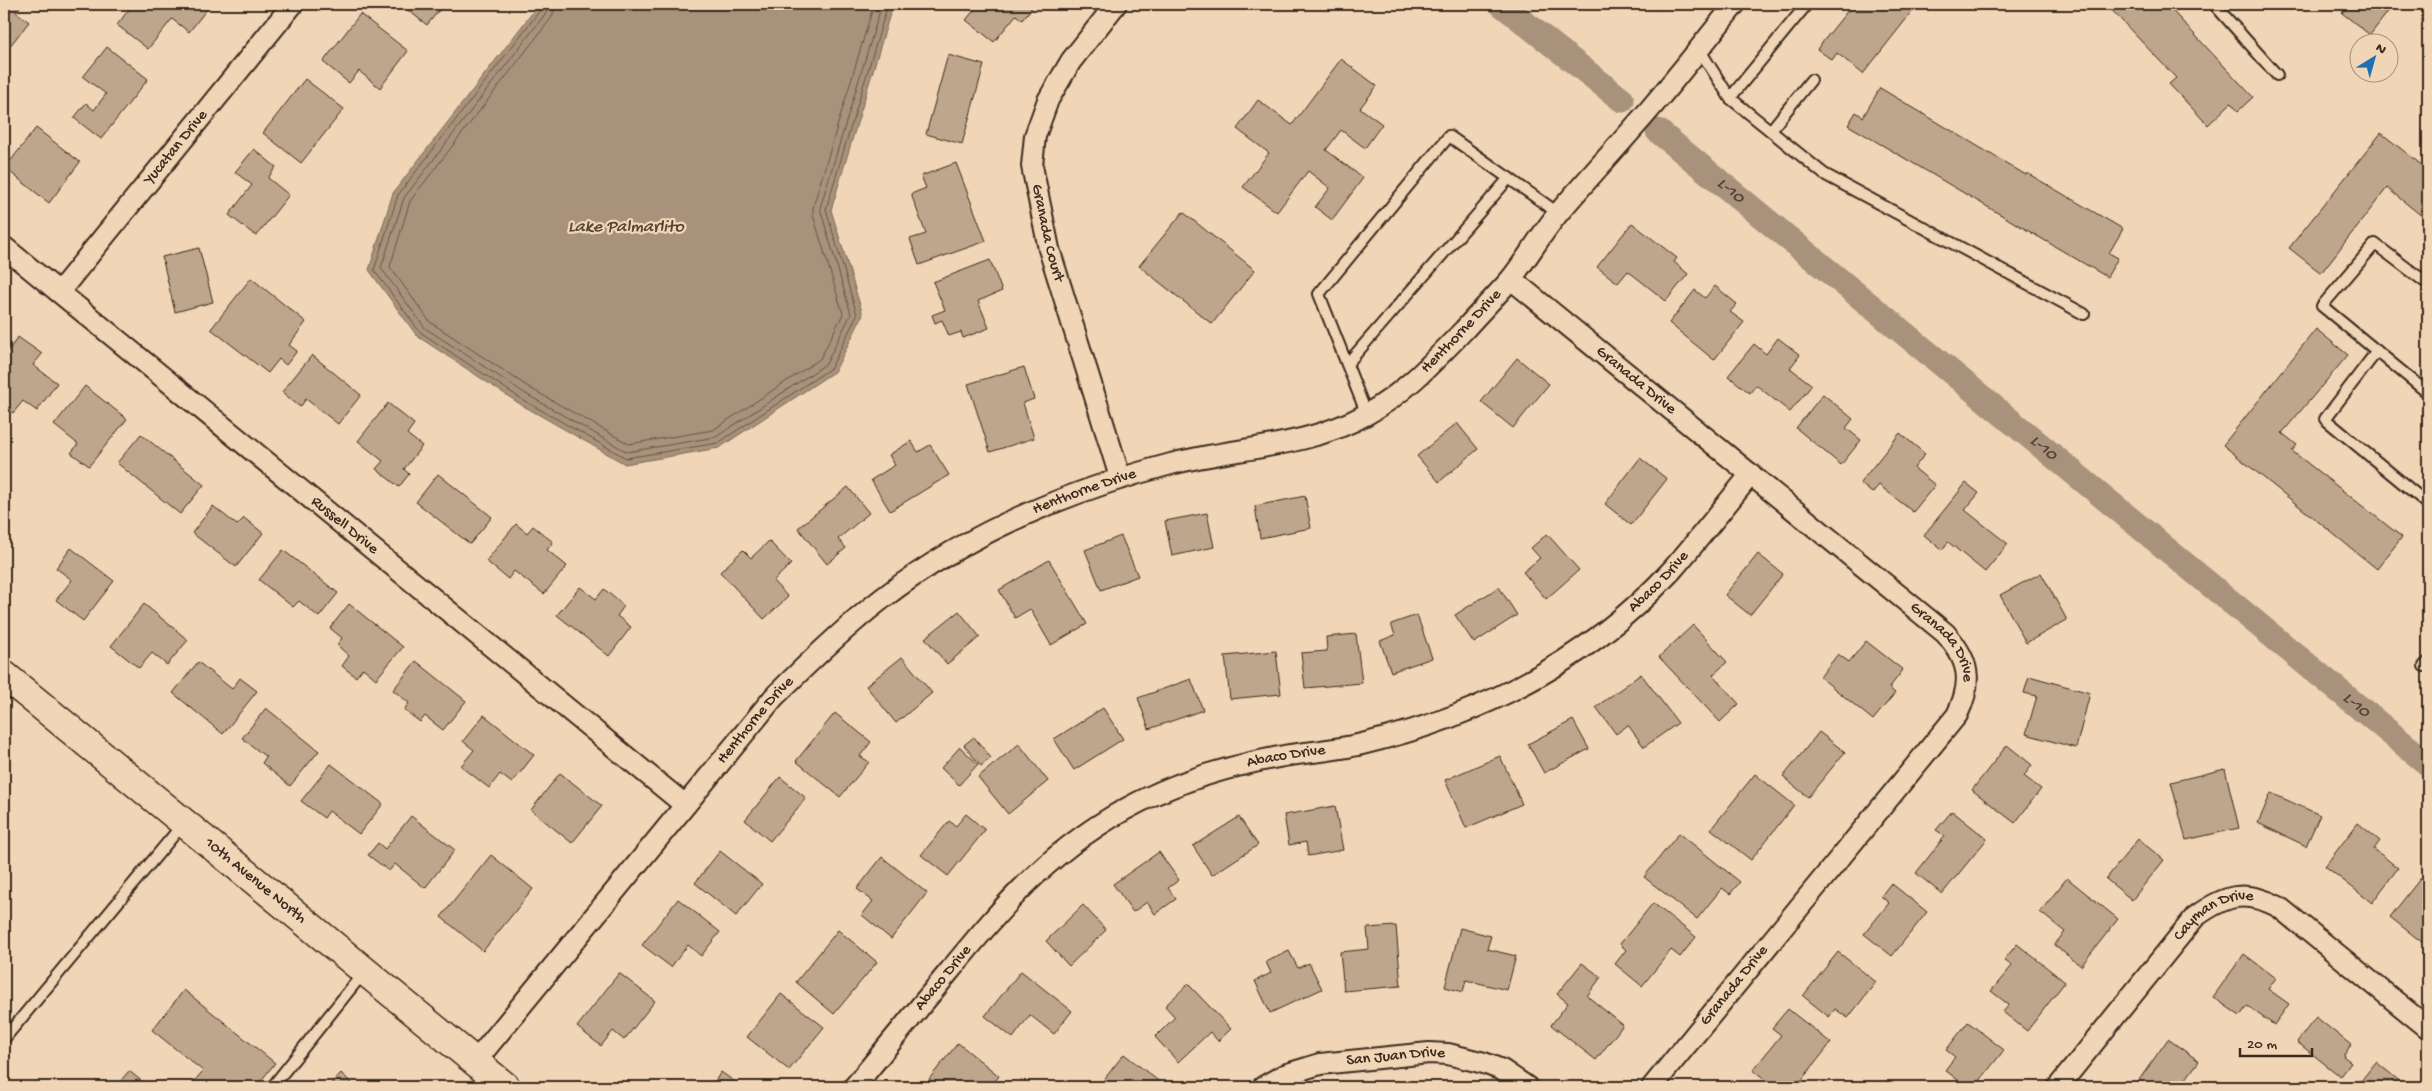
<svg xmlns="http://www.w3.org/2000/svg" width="2432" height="1091" font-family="'Gochi Hand',sans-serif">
	<rect width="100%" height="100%" fill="#f0d6b7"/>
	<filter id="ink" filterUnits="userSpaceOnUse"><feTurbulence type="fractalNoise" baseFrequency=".02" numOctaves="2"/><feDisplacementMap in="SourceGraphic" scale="10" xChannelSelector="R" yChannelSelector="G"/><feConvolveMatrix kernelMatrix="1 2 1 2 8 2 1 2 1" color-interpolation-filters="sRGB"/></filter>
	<g filter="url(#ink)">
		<polygon fill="#a8927b" stroke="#7c6856" points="539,4 893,4 831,210 863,315 835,371 719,448 625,464 520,404 417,336 369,270 393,193"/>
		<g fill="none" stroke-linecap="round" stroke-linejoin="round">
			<g stroke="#675443" stroke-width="1">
				<polyline points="542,4 541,9 398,195 374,270 420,332 523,400 626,458 718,443 831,368 857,315 826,209 888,4"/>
				<polyline points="549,4 546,13 404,198 381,268 425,328 526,394 627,452 716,437 826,364 851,314 820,208 882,4"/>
				<polyline points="556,4 552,17 410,201 390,267 430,322 530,388 629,444 713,430 820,359 843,314 813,215 813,207 874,4"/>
			</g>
			<g stroke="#a8927b" stroke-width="25">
				<polyline points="1501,4 1622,100"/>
				<path id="s1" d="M1658,131l770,633"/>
			</g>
		</g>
		<g fill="#bea68c" stroke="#3b2a1e">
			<polygon points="4,4 22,4 16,12 29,22 5,52"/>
			<polygon points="133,4 211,4 189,32 172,19 148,49 117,25"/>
			<polygon points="400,4 444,4 427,25"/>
			<polygon points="979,4 1035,4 1022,20 1016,15 994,42 966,20"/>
			<polygon points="1635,4 1664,4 1663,9"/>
			<polygon points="1853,4 1916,4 1915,8 1863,74 1837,53 1832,60 1817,49"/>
			<polygon points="2106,4 2166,4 2253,97 2238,111 2231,103 2208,125 2169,84 2176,78"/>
			<polygon points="2349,4 2394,4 2370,35 2342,13"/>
			<polygon points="360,14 408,51 380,88 359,71 349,83 323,62"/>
			<polygon points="107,47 148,79 101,139 74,118 86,103 94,110 106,94 83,77"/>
			<polygon points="948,55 984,65 962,144 926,134"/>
			<polygon points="1341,59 1377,86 1360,108 1382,124 1365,148 1341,130 1326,150 1363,178 1332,220 1315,207 1330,188 1308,171 1277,212 1243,187 1269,153 1237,129 1258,100 1292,125"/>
			<polygon points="305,79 344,109 301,163 263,133"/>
			<polygon points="1880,88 2026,175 2027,173 2123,229 2109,253 2118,258 2107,277 1848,125 1856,112 1863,117"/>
			<polygon points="36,128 80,162 49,203 5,168"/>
			<polygon points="2381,133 2428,170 2428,221 2387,188 2321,273 2289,248"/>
			<polygon points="254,149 276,167 268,178 289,195 256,236 229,215 252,185 235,172"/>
			<polygon points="956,163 986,241 919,265 910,239 926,234 911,194 926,188 921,176"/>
			<polygon points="1183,212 1255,270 1212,324 1139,266"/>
			<polygon points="1632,223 1677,258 1674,262 1688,274 1666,301 1628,271 1618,283 1597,267"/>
			<polygon points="199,248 213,302 175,312 162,257"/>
			<polygon points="990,260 1002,291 978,301 989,328 963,338 961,332 949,336 942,320 935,323 932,315 945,310 933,282"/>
			<polygon points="251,278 306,322 289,345 297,351 286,365 279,359 268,373 211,329"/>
			<polygon points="1715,286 1737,304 1730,312 1744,322 1714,360 1669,323 1695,290 1705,298"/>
			<polygon points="2316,329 2348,355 2282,433 2297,445 2292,451 2402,537 2377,569 2223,445"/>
			<polygon points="18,337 42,354 33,365 57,383 37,411 23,401 13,413 4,406 4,357"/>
			<polygon points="1778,338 1800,355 1790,368 1812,385 1790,412 1756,385 1750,393 1728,376 1754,344 1766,354"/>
			<polygon points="312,355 361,395 338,424 306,399 300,407 282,392"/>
			<polygon points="1517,358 1549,384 1513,428 1481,402"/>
			<polygon points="1024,367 1034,399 1023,403 1034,438 990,452 968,384"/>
			<polygon points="85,386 127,419 89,466 71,453 78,444 54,425"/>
			<polygon points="1823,394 1853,419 1846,428 1861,440 1841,465 1796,428"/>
			<polygon points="388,403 414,424 407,434 422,446 404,469 409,474 399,487 376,469 383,461 358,441"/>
			<polygon points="1457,423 1478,449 1439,482 1417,456"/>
			<polygon points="1900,433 1925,454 1914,468 1935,485 1913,512 1879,485 1872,493 1860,483"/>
			<polygon points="141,434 204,485 180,514 117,463"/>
			<polygon points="911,441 918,452 930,445 949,475 890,511 871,480 895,465 889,455"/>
			<polygon points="1640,458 1667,479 1631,525 1605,504"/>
			<polygon points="438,474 492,517 470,544 416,502"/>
			<polygon points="1966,483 1979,493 1965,510 2008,544 1985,572 1948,542 1942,550 1924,535"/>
			<polygon points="848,487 869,513 838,539 846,548 827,564 798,528"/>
			<polygon points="1305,496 1311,528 1260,538 1255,506"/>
			<polygon points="213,506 237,525 244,518 263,533 236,567 192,533"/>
			<polygon points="1207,513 1214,547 1172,556 1165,521"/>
			<polygon points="516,524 527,533 533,526 553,542 547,550 567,566 544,594 514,571 508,579 486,561"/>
			<polygon points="1547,534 1579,570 1546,599 1523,572 1540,558 1531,548"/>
			<polygon points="1121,536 1138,576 1101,590 1085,550"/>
			<polygon points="769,541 791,564 773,581 788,597 764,619 720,572 743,550 751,558"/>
			<polygon points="71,548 114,581 83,621 56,600 72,580 56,568"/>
			<polygon points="283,550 338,593 319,617 299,601 293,607 259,580"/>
			<polygon points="1758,554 1783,574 1750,615 1725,595"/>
			<polygon points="1049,560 1087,624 1051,645 1030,609 1015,618 999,590"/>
			<polygon points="2041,573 2067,620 2026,643 2000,595"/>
			<polygon points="580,587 596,599 604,589 624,606 617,616 631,627 609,656 557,615"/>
			<polygon points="1499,587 1517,615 1474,643 1455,615"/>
			<polygon points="144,604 188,640 167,665 152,653 139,668 111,646"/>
			<polygon points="349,604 403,647 376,679 363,668 356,677 342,666 349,656 337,645 342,638 330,628"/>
			<polygon points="959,611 980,637 947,664 925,638"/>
			<polygon points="1417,615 1432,658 1391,672 1380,641 1395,635 1391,624"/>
			<polygon points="1693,625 1727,662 1713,675 1739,704 1720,722 1659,657"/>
			<polygon points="1356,634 1362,683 1305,688 1301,653 1327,651 1326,637"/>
			<polygon points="1866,641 1903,670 1889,688 1895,693 1873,720 1820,677 1838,654 1849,662"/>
			<polygon points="1276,651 1281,694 1230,699 1225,656"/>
			<polygon points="902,657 932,693 896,723 866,686"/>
			<polygon points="416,661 466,701 443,730 425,716 420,722 404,710 409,703 393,690"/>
			<polygon points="198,662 232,689 240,678 257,691 223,734 173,693"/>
			<polygon points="1641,674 1678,723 1644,747 1628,725 1616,734 1596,707"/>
			<polygon points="2029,676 2090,693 2076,748 2026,734 2037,696 2024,693"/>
			<polygon points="1191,679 1203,710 1149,729 1138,698"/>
			<polygon points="266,708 319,751 290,786 262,763 266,757 242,738"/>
			<polygon points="1103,708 1123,739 1074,770 1054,739"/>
			<polygon points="835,713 871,742 860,756 869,762 840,797 796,761"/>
			<polygon points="484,715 534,755 512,783 500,774 489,788 461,766 474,750 463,741"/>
			<polygon points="1573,720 1589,749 1544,773 1528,744"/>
			<polygon points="1819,732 1845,752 1808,797 1783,777"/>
			<polygon points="974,737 991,758 981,766 964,745"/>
			<polygon points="1019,744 1048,781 1008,814 978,777"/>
			<polygon points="2007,745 2032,765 2024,776 2041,789 2015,823 1972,790"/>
			<polygon points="960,747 978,764 959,785 941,768"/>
			<polygon points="1500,756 1522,804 1466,828 1445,780"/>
			<polygon points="331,764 383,804 359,834 329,811 324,818 301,801"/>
			<polygon points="2225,769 2239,828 2186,840 2171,782"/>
			<polygon points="560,773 602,806 572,843 531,810"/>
			<polygon points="1755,774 1794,805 1751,860 1711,829"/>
			<polygon points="780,777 806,798 770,841 745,820"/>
			<polygon points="2271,793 2320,815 2306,846 2258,823"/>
			<polygon points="1335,806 1343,850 1308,856 1306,842 1289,845 1284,815"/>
			<polygon points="1952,811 1987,839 1942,894 1916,873 1945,836 1936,830"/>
			<polygon points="966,814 985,830 948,876 921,855 949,821 956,826"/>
			<polygon points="411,816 455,850 425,888 395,864 389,871 368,855 378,843 385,849"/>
			<polygon points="1239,817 1258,845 1212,875 1193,846"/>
			<polygon points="2358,823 2380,841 2374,849 2398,868 2372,903 2325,866"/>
			<polygon points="1679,833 1740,882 1730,894 1722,888 1697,919 1644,877"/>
			<polygon points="2138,839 2164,860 2132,900 2106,879"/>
			<polygon points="720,851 762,884 736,916 695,883"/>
			<polygon points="1159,852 1179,880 1168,888 1176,899 1155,914 1147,902 1133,912 1113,884"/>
			<polygon points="491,855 533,889 483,951 441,917"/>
			<polygon points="882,857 927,893 891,939 862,915 873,901 857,889"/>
			<polygon points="2427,870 2428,871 2428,947 2390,917"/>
			<polygon points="2067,878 2118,919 2081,966 2054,945 2065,932 2040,912"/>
			<polygon points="1891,883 1927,912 1892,956 1864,934 1889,903 1881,896"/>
			<polygon points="678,899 720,932 701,956 688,945 671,967 642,945"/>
			<polygon points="1653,903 1696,937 1680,957 1671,950 1642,986 1615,964 1626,950 1620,944"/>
			<polygon points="1083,905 1106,930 1069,966 1046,941"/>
			<polygon points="1396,926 1401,986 1344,991 1340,952 1369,949 1367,928"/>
			<polygon points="1460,928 1491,936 1487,949 1516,956 1507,990 1466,980 1463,992 1445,987"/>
			<polygon points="838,930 877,962 834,1014 796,982"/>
			<polygon points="2017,944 2065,982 2027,1031 2003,1012 2009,1005 1991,991 2012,966 2004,960"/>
			<polygon points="1289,951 1298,968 1309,963 1322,989 1270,1013 1255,981 1271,973 1266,962"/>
			<polygon points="1838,952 1876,982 1848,1018 1835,1009 1829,1017 1803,996"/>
			<polygon points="2244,954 2276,978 2268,989 2289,1004 2274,1025 2247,1006 2240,1016 2213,997"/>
			<polygon points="1582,963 1601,977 1587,996 1623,1025 1596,1060 1551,1025 1568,1003 1557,994"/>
			<polygon points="1021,971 1072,1011 1054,1034 1030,1015 1013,1038 985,1016"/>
			<polygon points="619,973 655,1001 624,1040 613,1031 601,1046 577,1027"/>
			<polygon points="1188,984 1231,1029 1218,1041 1210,1032 1178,1062 1155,1037 1175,1017 1165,1006"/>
			<polygon points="184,990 275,1063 256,1087 189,1087 203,1071 152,1030"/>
			<polygon points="781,994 824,1027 789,1070 747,1037"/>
			<polygon points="1788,1009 1831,1043 1796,1087 1775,1087 1753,1070 1781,1035 1772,1028"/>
			<polygon points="2316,1017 2351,1045 2343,1056 2351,1062 2340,1076 2297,1042"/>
			<polygon points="1968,1022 2004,1050 1975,1087 1967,1087 1945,1070 1955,1057 1946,1050"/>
			<polygon points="2168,1039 2199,1061 2180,1087 2134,1087"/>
			<polygon points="958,1043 999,1076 991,1087 939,1087 929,1079"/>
			<polygon points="1124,1054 1166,1087 1098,1087"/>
			<polygon points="2376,1062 2407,1087 2356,1087"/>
			<polygon points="129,1071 149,1087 115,1087"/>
			<polygon points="721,1072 742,1087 711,1087"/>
			<polygon points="341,1073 356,1087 328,1087"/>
		</g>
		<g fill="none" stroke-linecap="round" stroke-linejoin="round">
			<defs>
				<g id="lane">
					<polyline points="2214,4 2277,75"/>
					<polyline points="1699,49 1730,98 1807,4"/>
					<polyline points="1730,98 1824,174 2084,314"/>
					<polyline points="1771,130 1811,80"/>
					<polyline points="2428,284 2375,244 2322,306 2428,393"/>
					<polyline points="2377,351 2325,419 2428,504"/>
					<polyline points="1347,364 1509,178"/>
					<polyline points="1367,415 1319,294 1449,136 1558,213"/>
					<polyline points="2424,666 2428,662"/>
					<polyline points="4,1039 183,824"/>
					<polyline points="272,1087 364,972"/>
				</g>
				<g id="street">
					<path id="s2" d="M1116,4l-45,57 -23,39 -13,36 -3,30 17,83 71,228"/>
					<path id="s3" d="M4,247l681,558"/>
					<path id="s4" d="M1511,279l434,354c25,28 28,49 12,82l-305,372"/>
					<path id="s5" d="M59,292l234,-288"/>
					<path id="s6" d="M475,1062l299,-365c35,-35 70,-69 109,-99 85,-65 185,-107 288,-134 66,-17 136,-16 196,-50 38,-21 67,-53 97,-84 15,-17 31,-33 46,-50 18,-22 32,-48 51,-70 29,-34 60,-67 89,-101 29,-34 57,-70 85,-105"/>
					<path id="s7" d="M854,1087c31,-38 62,-75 93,-113 59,-72 107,-129 192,-172 45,-23 95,-37 145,-46 26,-4 52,-6 78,-12 119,-28 226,-83 310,-174 27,-31 53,-64 79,-96"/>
					<path id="s8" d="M1263,1087l21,-12 36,-11 109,-11 19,1 36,9 18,7 25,17"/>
					<path id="s9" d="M2058,1087l137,-170c30,-22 50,-28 84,-10l149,121"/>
				</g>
				<g id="secondary">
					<path id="s10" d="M4,675l502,412"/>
				</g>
			</defs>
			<use href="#lane" stroke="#3b2a1e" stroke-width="14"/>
			<use href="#street" stroke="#3b2a1e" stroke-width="24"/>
			<use href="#secondary" stroke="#3b2a1e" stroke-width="31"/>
			<use href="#lane" stroke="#f0d6b7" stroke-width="10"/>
			<use href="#street" stroke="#f0d6b7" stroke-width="20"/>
			<use href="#secondary" stroke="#f0d6b7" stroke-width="28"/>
		</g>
	</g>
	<g text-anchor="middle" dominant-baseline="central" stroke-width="4.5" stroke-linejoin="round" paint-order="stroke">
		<g font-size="16" fill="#3b2a1e" stroke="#f0d6b7">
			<text stroke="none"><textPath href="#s5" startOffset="186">Yucatan Drive</textPath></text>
			<text stroke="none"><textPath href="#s2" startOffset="255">Granada Court</textPath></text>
			<text stroke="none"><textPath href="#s6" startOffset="1268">Henthorne Drive</textPath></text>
			<text stroke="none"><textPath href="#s4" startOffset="161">Granada Drive</textPath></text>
			<text stroke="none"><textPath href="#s6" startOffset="848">Henthorne Drive</textPath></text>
			<text stroke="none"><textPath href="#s3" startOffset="440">Russell Drive</textPath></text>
			<text stroke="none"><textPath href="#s7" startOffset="981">Abaco Drive</textPath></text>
			<text stroke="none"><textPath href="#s4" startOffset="566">Granada Drive</textPath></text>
			<text stroke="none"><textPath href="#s6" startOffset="442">Henthorne Drive</textPath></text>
			<text stroke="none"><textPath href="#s7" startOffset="561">Abaco Drive</textPath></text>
			<text stroke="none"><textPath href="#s10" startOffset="325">10th Avenue North</textPath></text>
			<text stroke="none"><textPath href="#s9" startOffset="236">Cayman Drive</textPath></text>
			<text stroke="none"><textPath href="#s7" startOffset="141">Abaco Drive</textPath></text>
			<text transform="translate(1735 986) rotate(-51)">Granada Drive</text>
			<text stroke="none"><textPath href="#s8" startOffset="138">San Juan Drive</textPath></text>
		</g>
		<g font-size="18" font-style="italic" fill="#564435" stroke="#f0d6b7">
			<text stroke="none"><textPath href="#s1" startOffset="94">L-10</textPath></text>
			<text x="626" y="227">Lake Palmarlito</text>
			<text stroke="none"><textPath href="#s1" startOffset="499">L-10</textPath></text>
			<text stroke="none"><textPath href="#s1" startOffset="904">L-10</textPath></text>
		</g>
	</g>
	<rect width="2432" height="1091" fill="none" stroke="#f0d6b7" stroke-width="20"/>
	<rect x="10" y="10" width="2412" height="1071" fill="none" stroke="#3b2a1e" stroke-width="2" filter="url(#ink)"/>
	<g transform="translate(2374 58) rotate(37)"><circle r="24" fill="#f0d6b7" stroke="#a8917a"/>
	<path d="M0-4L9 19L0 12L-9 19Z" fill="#1f6fb2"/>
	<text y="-8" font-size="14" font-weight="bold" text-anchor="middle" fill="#3b2a1e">N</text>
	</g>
	<path d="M2240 1048v8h72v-8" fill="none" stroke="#3b2a1e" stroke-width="2.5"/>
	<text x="2247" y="1048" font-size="15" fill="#3b2a1e" stroke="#f0d6b7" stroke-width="4" paint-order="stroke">20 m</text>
</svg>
